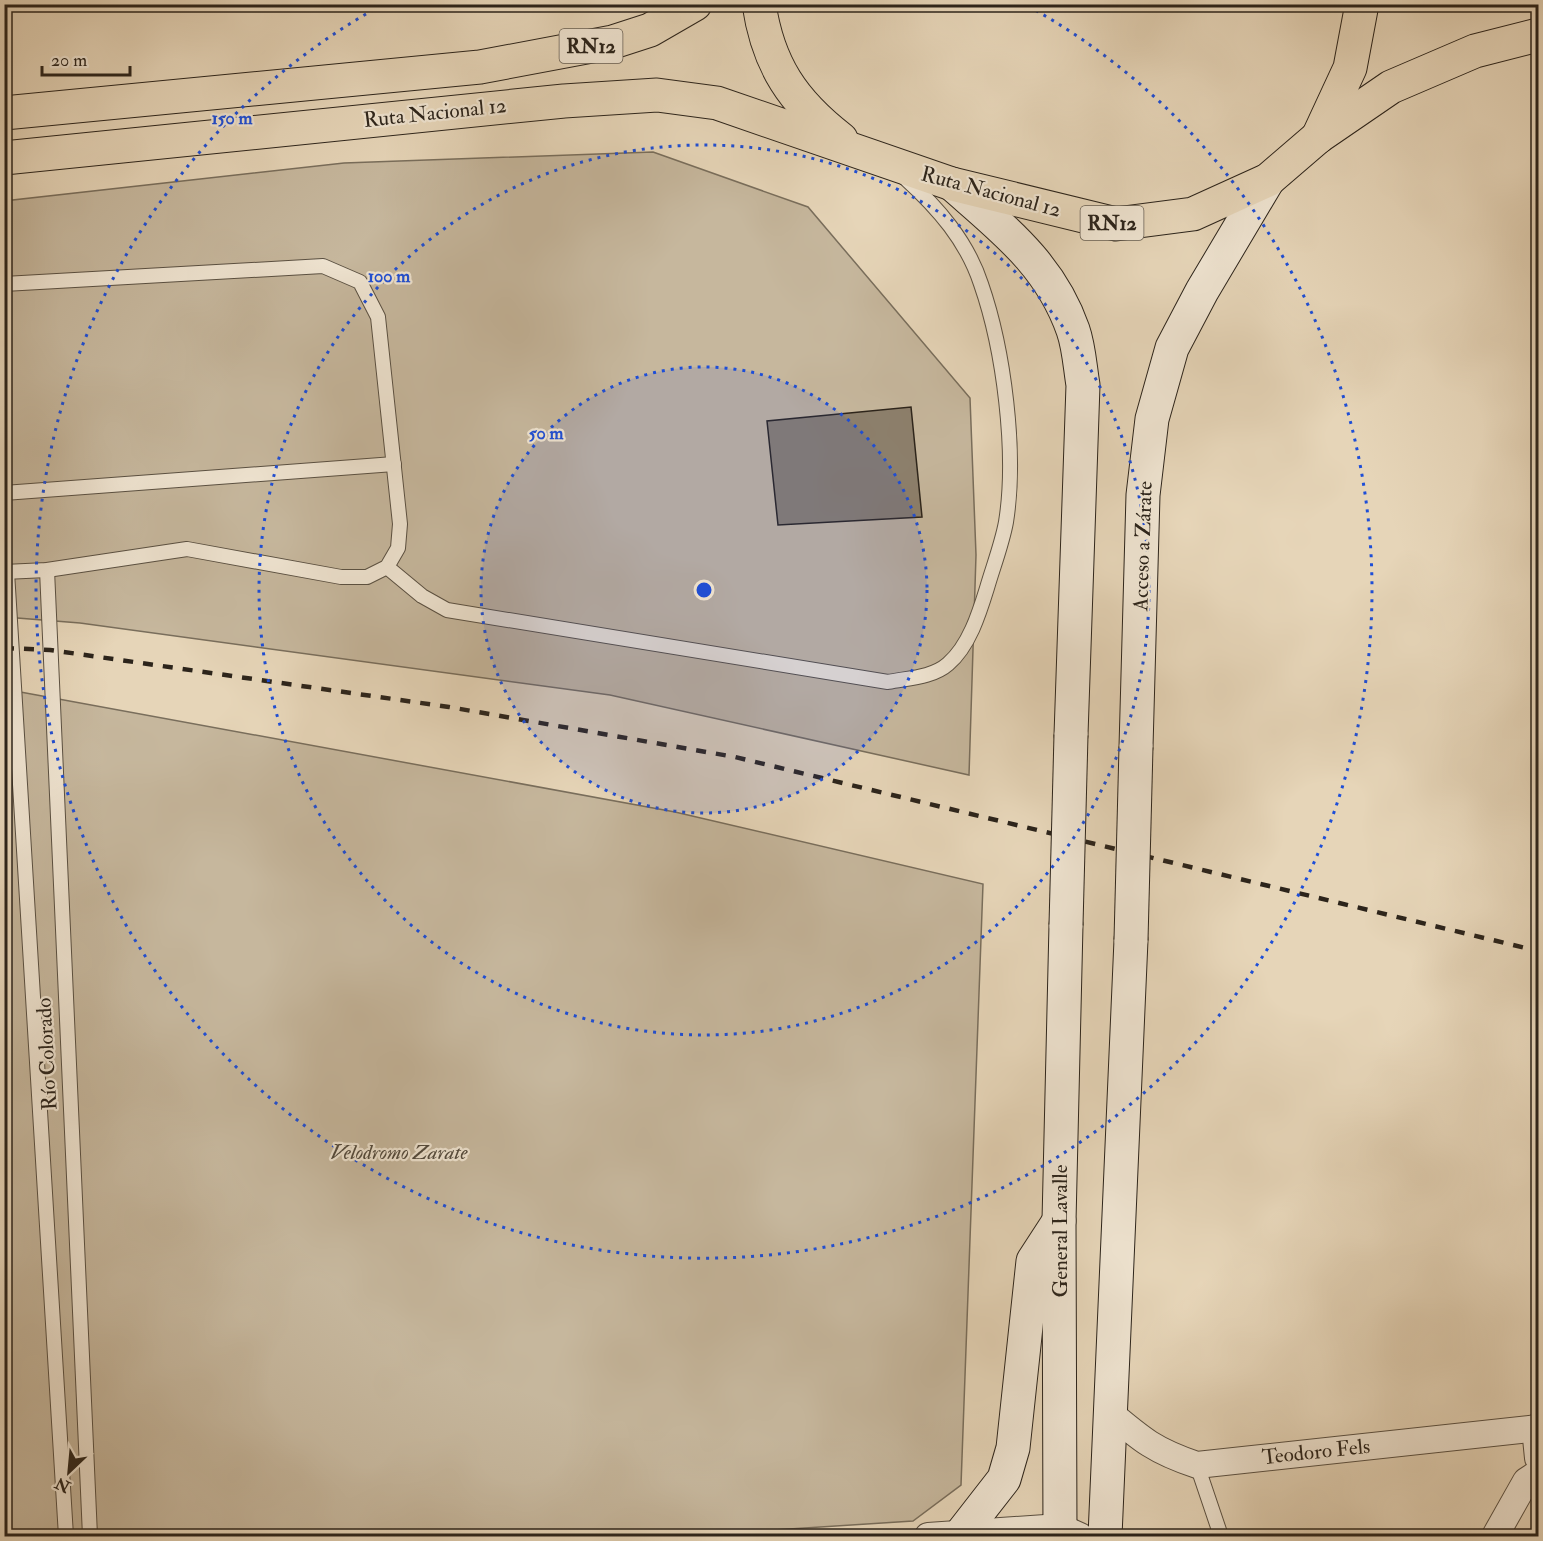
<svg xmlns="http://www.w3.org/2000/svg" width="1543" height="1541" font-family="'IM FELL Double Pica',serif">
	<rect width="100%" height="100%" fill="#e6d5b8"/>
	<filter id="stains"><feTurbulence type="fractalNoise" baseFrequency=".00333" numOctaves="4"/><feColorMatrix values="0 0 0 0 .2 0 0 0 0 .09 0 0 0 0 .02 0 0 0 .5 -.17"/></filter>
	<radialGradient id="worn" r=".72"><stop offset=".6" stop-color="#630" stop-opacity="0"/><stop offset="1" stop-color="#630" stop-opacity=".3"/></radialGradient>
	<g fill="#c6b79d" stroke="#796e5c" stroke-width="1.5">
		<polygon points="653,152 808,207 970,398 976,555 969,775 610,695 80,623 5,617 4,201 344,163"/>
		<polygon points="4,689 675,812 983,884 961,1485 913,1521 682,1536 5,1536"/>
	</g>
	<polygon fill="#8d806d" stroke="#2c241b" stroke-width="1.5" points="911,407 922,517 778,525 767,421"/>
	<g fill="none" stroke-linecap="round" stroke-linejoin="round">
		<defs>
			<g id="service">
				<polyline points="4,284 323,266 360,282 378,317 400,524 398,548 387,567 367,577 341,577 187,549 47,570 4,572"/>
				<polyline points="4,493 394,464"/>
				<path d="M387,567l35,29 25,14 441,72c19,-4 44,-4 60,-18 21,-18 31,-50 39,-76 6,-21 15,-44 19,-66 11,-69 -2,-172 -25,-238 -14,-43 -43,-76 -76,-106"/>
				<polyline points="47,570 90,1536"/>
				<polyline points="7,572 66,1536"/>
				<polyline points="1197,1465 1221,1536"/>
			</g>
			<g id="minor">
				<path d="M1109,1412c33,28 46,39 88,53l341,-37"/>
				<polyline points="1535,1428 1538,1458"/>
				<polyline points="928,1536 1060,1527 1080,1536"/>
				<polyline points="1495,1536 1526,1481 1538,1473"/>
			</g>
			<g id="secondary">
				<path d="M952,184c51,45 98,80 121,146 6,17 7,37 10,55l-12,350"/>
				<polyline points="1136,747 1143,495 1152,419 1172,348 1202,291 1268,180"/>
				<polyline points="962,1533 1004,1479 1013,1448 1033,1261 1059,1221"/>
				<polyline points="1060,1536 1059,1221 1066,925"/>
				<polyline points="1105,1536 1131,940"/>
			</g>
			<g id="trunk">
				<path d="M759,4c9,61 34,98 82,135"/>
				<polyline points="4,113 480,67 613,42 650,30 695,4"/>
				<polyline points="1318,137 1350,68 1362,4"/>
				<polyline points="4,158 564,101 657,95 717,103 952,184 1116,224 1193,214 1268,180 1318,137 1391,87 1475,51 1538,35"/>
			</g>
		</defs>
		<use href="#service" stroke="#5a5042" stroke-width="16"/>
		<use href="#minor" stroke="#5a5042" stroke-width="28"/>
		<use href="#secondary" stroke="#2c241b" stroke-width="35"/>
		<use href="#trunk" stroke="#2c241b" stroke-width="35"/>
		<use href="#service" stroke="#efe4d1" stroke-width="14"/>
		<use href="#minor" stroke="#efe4d1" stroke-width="26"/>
		<use href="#secondary" stroke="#efe4d1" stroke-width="33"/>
		<use href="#trunk" stroke="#e6d5b8" stroke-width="33"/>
		<polyline stroke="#2c241b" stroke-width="4.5" stroke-dasharray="10 10" stroke-linecap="butt" points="4,648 50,650 449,707 735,757 1538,951"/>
		<defs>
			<g id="secondary-bridge">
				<polyline points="1066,925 1071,735"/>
				<polyline points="1131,940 1136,747"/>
			</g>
		</defs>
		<use href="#secondary-bridge" stroke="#2c241b" stroke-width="35" stroke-linecap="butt"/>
		<use href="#secondary-bridge" stroke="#efe4d1" stroke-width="33"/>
	</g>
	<circle cx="704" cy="590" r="223" fill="#1d4ed8" fill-opacity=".12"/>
	<g fill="none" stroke="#1d4ed8" stroke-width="3" stroke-dasharray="3 6">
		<circle cx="704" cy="590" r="223"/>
		<circle cx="704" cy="590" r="445"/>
		<path d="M1028 6A668 668 0 1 1 380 6"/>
	</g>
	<g text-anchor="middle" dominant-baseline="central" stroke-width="4.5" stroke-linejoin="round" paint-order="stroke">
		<g fill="#efe4d1" stroke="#665e52" stroke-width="1.5">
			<rect x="559.5" y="29" width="63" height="34" rx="4.5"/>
			<rect x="1080.5" y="206" width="63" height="34" rx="4.5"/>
		</g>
		<g font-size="20" font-weight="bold" fill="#2c241b">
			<text x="591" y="46">RN12</text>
			<text x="1112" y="223">RN12</text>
		</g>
		<g font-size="21" fill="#2c241b" stroke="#efe4d1">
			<text transform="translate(435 113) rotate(-6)">Ruta Nacional 12</text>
			<text transform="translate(991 192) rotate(15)">Ruta Nacional 12</text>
			<text transform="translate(1143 546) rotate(-88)">Acceso a Zárate</text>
			<text transform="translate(47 1054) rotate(-93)">Río Colorado</text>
			<text transform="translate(1060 1231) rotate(-90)">General Lavalle</text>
			<text transform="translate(1316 1452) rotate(-6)">Teodoro Fels</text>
		</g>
		<g font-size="21" font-style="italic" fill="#52493c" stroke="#efe4d1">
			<text x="399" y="1152">Velodromo Zarate</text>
		</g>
	</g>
	<circle cx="704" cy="590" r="9" fill="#1d4ed8" stroke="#efe4d1" stroke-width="3"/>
	<g font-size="18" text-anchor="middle" font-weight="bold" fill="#1d4ed8" stroke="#efe4d1" stroke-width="4.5" stroke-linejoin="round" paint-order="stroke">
		<text x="232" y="124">150 m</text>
		<text x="389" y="282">100 m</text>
		<text x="546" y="439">50 m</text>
	</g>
	<rect width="1543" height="1541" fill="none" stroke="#e6d5b8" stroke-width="24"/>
	<rect x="6" y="6" width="1531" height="1529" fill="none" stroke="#2c241b" stroke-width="3"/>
	<rect x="12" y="12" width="1519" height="1517" fill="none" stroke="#2c241b" stroke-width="1.5"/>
	<g transform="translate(69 1472) rotate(206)" stroke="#efe4d1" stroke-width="4.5" paint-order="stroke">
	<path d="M0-4.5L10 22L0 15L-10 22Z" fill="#2c241b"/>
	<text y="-9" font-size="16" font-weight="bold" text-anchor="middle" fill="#2c241b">N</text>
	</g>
	<path d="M42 66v9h88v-9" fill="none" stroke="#2c241b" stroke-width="3"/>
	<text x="51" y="66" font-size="18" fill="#2c241b" stroke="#efe4d1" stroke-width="4.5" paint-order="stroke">20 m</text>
	<rect width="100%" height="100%" filter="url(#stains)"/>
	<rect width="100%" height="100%" fill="url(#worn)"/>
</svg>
